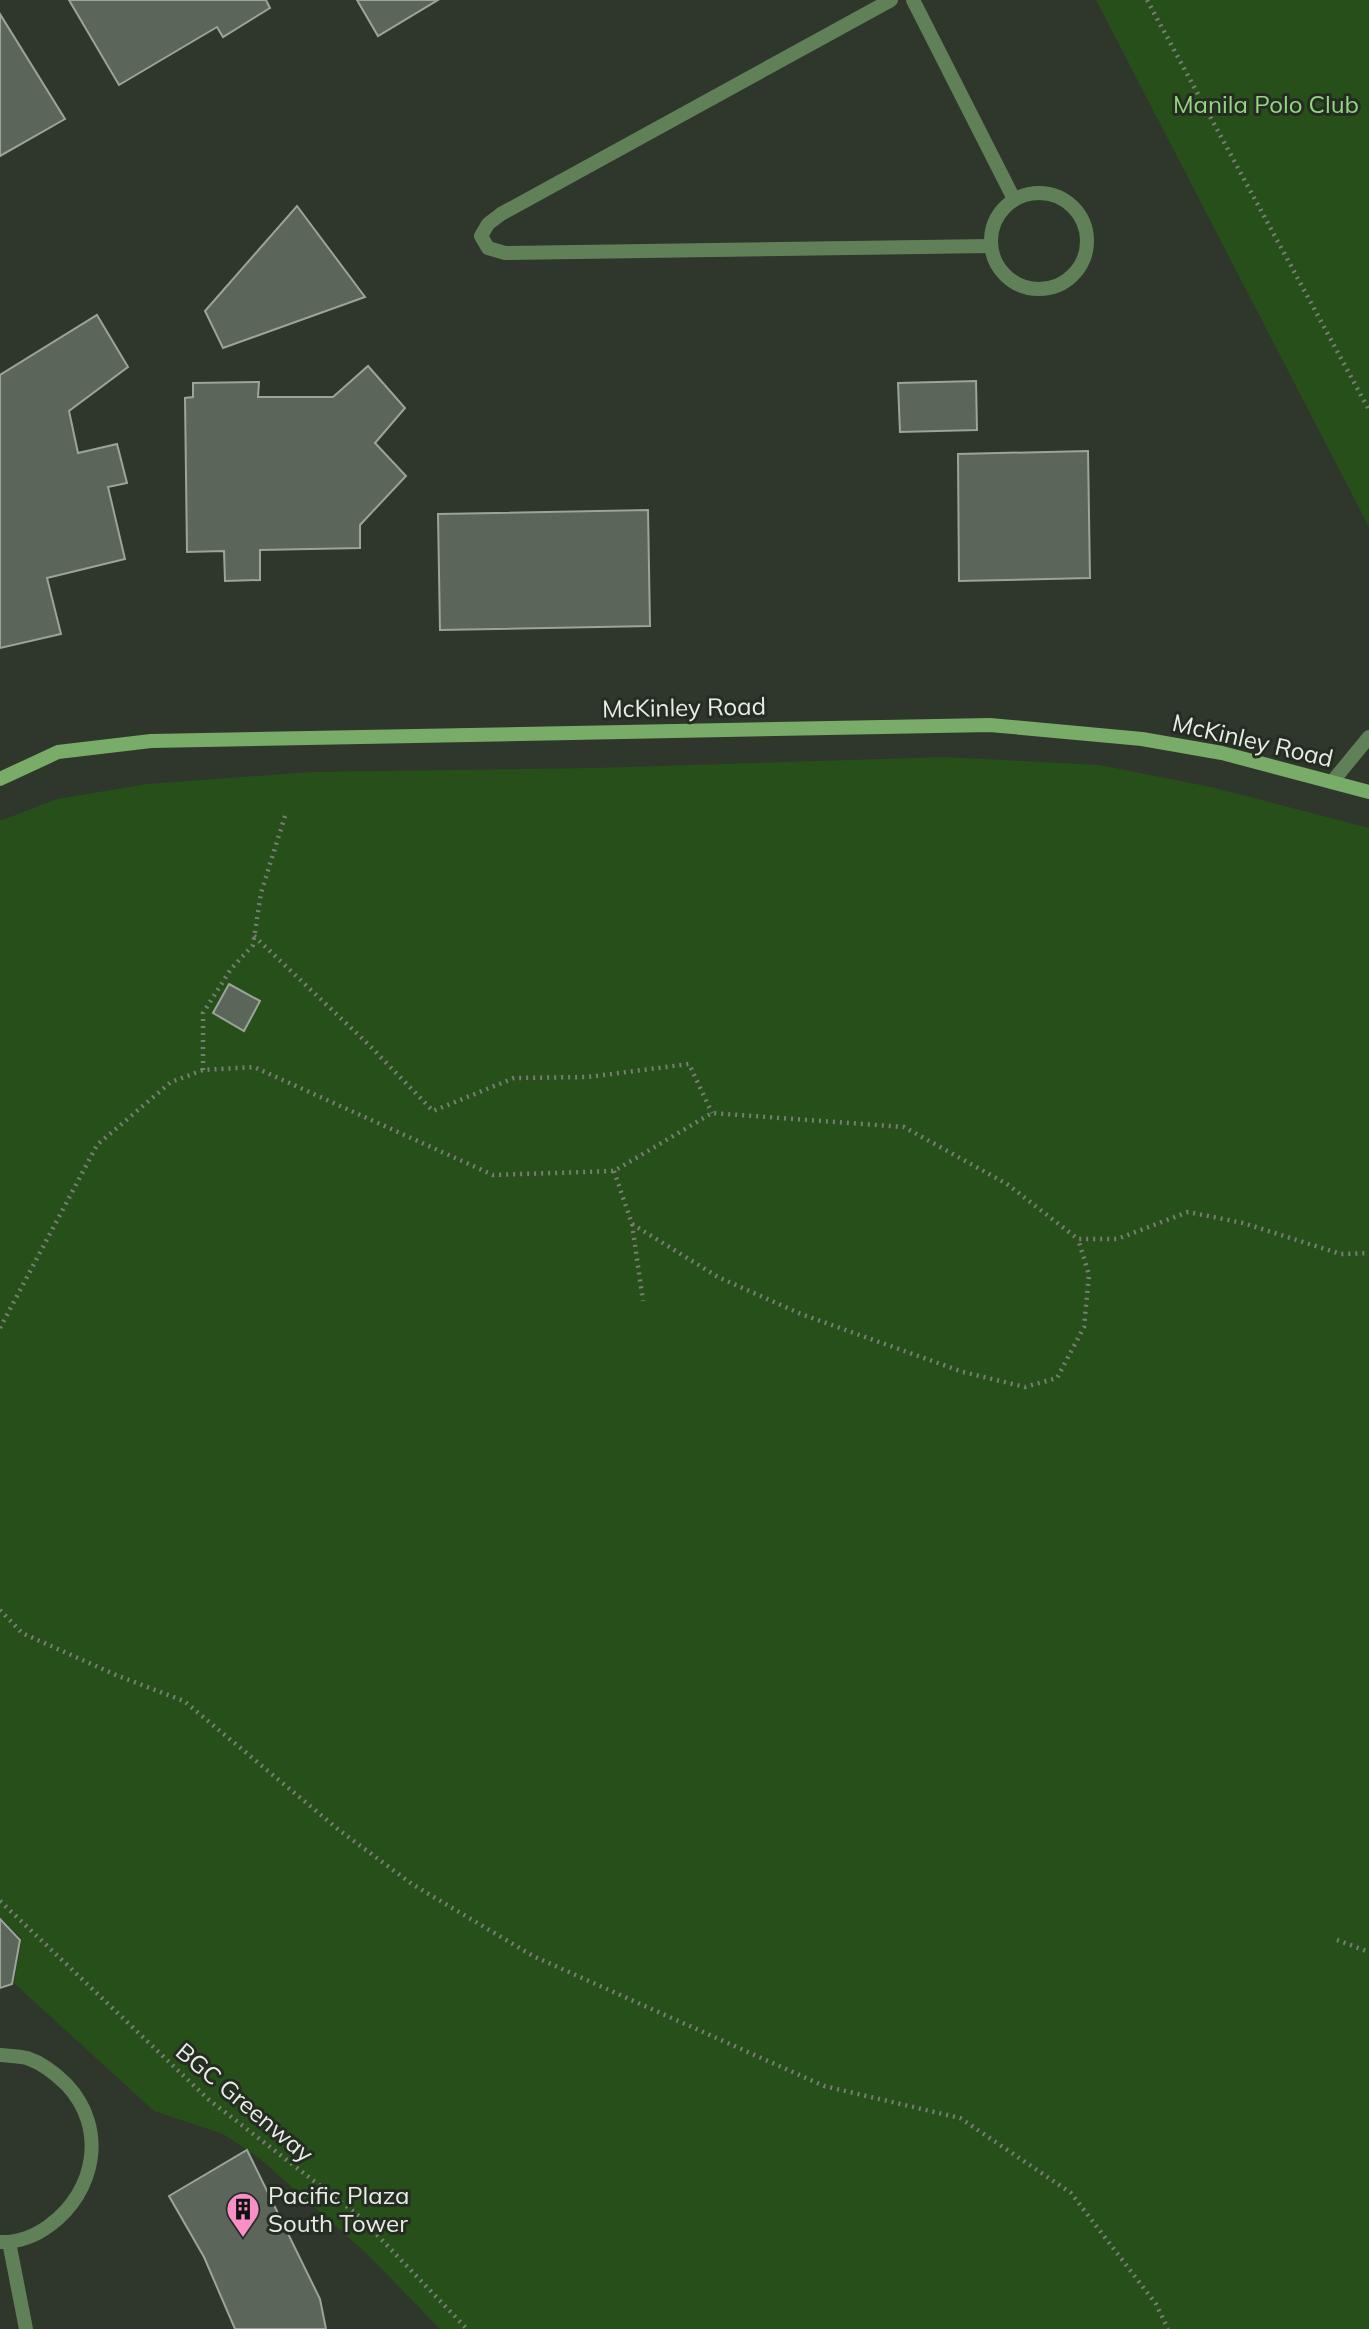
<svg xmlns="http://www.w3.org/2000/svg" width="1369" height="2329" font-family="Mulish,sans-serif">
	<rect width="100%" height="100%" fill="#2f372c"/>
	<g fill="#274f19">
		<polygon points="1096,0 1369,0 1369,527"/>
		<polygon points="945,757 1099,765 1211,787 1369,828 1369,2329 440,2329 367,2254 259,2158 223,2134 154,2111 14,1983 22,1939 0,1917 0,821 57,799 147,784 313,772 594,768"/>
	</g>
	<g fill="#5c6559" stroke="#9aa498" stroke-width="2">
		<polygon points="69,0 266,0 270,8 223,37 217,27 119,85"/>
		<polygon points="357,0 438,0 378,36"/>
		<polygon points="0,14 65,119 0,156"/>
		<polygon points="297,206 365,297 223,348 205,311"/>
		<polygon points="97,315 128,367 69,411 78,453 117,444 127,483 108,487 125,559 47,578 61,634 0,648 0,375"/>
		<polygon points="368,366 405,408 375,443 406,476 360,525 360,548 260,550 260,580 225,581 224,551 187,552 185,398 193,397 193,383 259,382 258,397 333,397"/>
		<polygon points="976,381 977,430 900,432 898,383"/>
		<polygon points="1088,451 1090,578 959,581 958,454"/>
		<polygon points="648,510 650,626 440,630 438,514"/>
		<polygon points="229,984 260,1001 244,1031 213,1013"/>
		<polygon points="0,1919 20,1940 12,1984 0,1988"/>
		<polygon points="247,2150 320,2299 326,2329 235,2329 204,2257 169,2196"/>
	</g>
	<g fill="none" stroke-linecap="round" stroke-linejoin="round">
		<g stroke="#787e75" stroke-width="4.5" stroke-dasharray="2 5" stroke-linecap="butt">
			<polyline points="1147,0 1369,410"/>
			<polyline points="254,936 368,1044 433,1111 514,1078 588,1077 689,1064 712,1113"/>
			<polyline points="203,1070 203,1013 231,969 253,945 261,893 285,816"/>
			<polyline points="614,1171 632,1224 643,1301"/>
			<polyline points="632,1224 718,1277 801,1314 963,1372 1025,1387 1057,1378 1084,1327 1089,1275 1078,1239"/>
			<polyline points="0,1328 97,1145 171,1082 203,1070 254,1067 493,1175 614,1171 712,1113 904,1127 1007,1184 1078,1239 1117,1239 1188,1212 1243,1223 1341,1254 1369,1253"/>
			<polyline points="0,1610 22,1633 116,1675 184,1701 339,1830 412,1884 533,1956 824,2086 960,2118 1071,2193 1156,2304 1168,2329"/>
			<polyline points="0,1901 208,2099 359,2216 467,2329"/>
			<polyline points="1337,1940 1369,1952"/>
		</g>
		<g stroke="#608157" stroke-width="14">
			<polyline points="891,0 501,214 488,224 481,236 488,248 505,253 991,246"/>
			<polyline points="913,0 1014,199"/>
			<circle cx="1039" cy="241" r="48"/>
			<polyline points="1332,782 1369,737"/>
		</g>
		<g stroke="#608157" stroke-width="14">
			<path d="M0,2055c9,1 18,1 27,3 15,5 29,16 40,27 40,43 29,106 -17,140 -14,11 -33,18 -50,17"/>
			<polyline points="9,2242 26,2329"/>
		</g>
		<polyline stroke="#78ac68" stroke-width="14" points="0,779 58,752 151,741 990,725 1142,739 1222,753 1369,792"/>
	</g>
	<defs>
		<symbol id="building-pin" viewBox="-11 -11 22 30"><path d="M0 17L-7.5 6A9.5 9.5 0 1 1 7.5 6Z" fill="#fa8fc7" stroke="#252d23"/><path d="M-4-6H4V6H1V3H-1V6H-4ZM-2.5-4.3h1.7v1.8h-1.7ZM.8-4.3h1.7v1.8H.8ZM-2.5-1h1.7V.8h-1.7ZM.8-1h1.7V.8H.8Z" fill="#111"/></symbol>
	</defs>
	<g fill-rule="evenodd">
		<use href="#building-pin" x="224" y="2190" width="38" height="52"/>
	</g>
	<g text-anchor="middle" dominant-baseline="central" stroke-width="6" stroke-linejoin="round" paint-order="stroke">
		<g font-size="24" fill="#94d680" stroke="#252d23">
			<text x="1266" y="104">Manila Polo Club</text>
		</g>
		<g font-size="24" fill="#e8ede6" stroke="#252d23">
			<text transform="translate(684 707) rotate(-1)">McKinley Road</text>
			<text transform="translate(1253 740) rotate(13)">McKinley Road</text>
			<text transform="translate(245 2102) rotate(40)">BGC Greenway</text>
		</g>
		<g font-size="24" fill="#e8ede6" stroke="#252d23" text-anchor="start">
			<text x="268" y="2195">Pacific Plaza<tspan x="268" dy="28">South Tower</tspan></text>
		</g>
	</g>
</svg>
